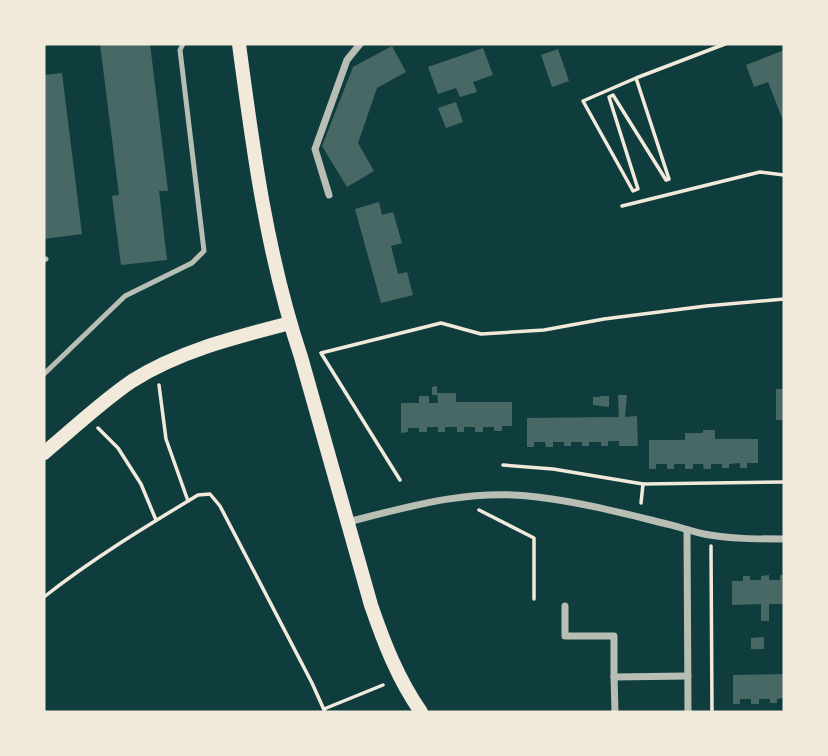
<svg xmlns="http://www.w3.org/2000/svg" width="828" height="756" font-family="'PT Serif',serif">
	<rect width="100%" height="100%" fill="#0f3d3e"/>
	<g fill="#486865">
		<polygon points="100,44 150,44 168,191 159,191 167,260 121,265 112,196 119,195"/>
		<polygon points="392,46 406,72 377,88 358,143 374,171 347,187 322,146 353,67"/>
		<polygon points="483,48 493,75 473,82 477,92 460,97 456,88 438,94 428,67"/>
		<polygon points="558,49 569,81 552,87 541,55"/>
		<polygon points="784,50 784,123 768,82 754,87 746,65"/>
		<polygon points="62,73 82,234 44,239 44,75"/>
		<polygon points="456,102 463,122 446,128 438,108"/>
		<polygon points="379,202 382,215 393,212 402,243 391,246 398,274 407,272 413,295 381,303 355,209"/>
		<polygon points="437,386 437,393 456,393 456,402 512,402 512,426 502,426 502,431 494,431 494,427 483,427 483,432 475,432 475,427 464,427 464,432 457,432 457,427 445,427 445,432 438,432 438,427 427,427 427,432 419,432 419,428 408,428 408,432 401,433 401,403 419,403 419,396 429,396 429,403 438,403 437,393 437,395 432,395 432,387"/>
		<polygon points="776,389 784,389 783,420 776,420"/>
		<polygon points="618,395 627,395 625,417 637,416 638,446 619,446 619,441 608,441 608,446 601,446 601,442 589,442 589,446 582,446 582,442 571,442 571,446 564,446 564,442 553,442 553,447 546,447 545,442 534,442 534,447 527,447 527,418 619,417"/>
		<polygon points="600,396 609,396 609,407 593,405 593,397 600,397"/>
		<polygon points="703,430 715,430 715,439 758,439 758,463 747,463 747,468 740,468 740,463 729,464 729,468 722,468 722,464 711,464 711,469 704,469 703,464 693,464 693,469 685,469 685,464 674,464 674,469 667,469 667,464 656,464 656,469 649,469 649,440 685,440 685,433 703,433"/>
		<polygon points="769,575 769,580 780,580 780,575 784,575 784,604 769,604 769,621 761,621 761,604 732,605 732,581 743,581 743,576 750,576 750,580 761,580 761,576"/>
		<polygon points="764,637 764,649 751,649 751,638"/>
		<polygon points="784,674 784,698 777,699 777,703 770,703 770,699 759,699 759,704 751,704 751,699 740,699 740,704 733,704 733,675"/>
	</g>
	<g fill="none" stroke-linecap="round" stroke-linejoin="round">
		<g stroke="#f1e9da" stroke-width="3.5">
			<polyline points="636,78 669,179 666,180 613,95 609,97 638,189 633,191 583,101 636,78 725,44"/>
			<polyline points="622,206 760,172 784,175"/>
			<polyline points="159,385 166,439 188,501"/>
			<polyline points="98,428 118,448 141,484 156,520"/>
			<polyline points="503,465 553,469 643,484 784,482"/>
			<polyline points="400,480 321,353 441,323 481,334 544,330 604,319 706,306 784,299"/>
			<polyline points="641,503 643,484"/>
			<polyline points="479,510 534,538 534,599"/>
			<polyline points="711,546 712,712"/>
			<path d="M44,597c48,-38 101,-70 154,-102l12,-1 10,12 92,177 13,29"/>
			<polyline points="324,709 383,685"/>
		</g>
		<g stroke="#b8beb3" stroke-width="5">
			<polyline points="44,260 46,259"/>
			<polyline points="44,374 125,296 192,263 204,251 180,50 183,44"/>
		</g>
		<g stroke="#b8beb3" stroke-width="7">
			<polyline points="329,195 315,149 347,60 360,44"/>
			<path d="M348,522c62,-16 124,-34 189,-25 43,5 85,16 126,26 14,3 27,8 41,11 26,5 54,5 80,5"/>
			<polyline points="687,530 688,712"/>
			<polyline points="565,606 565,636 614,636 614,677"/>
			<polyline points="615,712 614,677 688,676"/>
		</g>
		<g stroke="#f1e9da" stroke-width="14">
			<path d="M239,44c14,106 28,211 62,313l70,248c13,38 27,74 50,107"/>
			<path d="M44,453c29,-24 57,-51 88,-72 47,-30 104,-44 158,-58"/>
		</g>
	</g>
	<rect width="828" height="756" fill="none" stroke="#f1e9da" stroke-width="91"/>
</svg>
